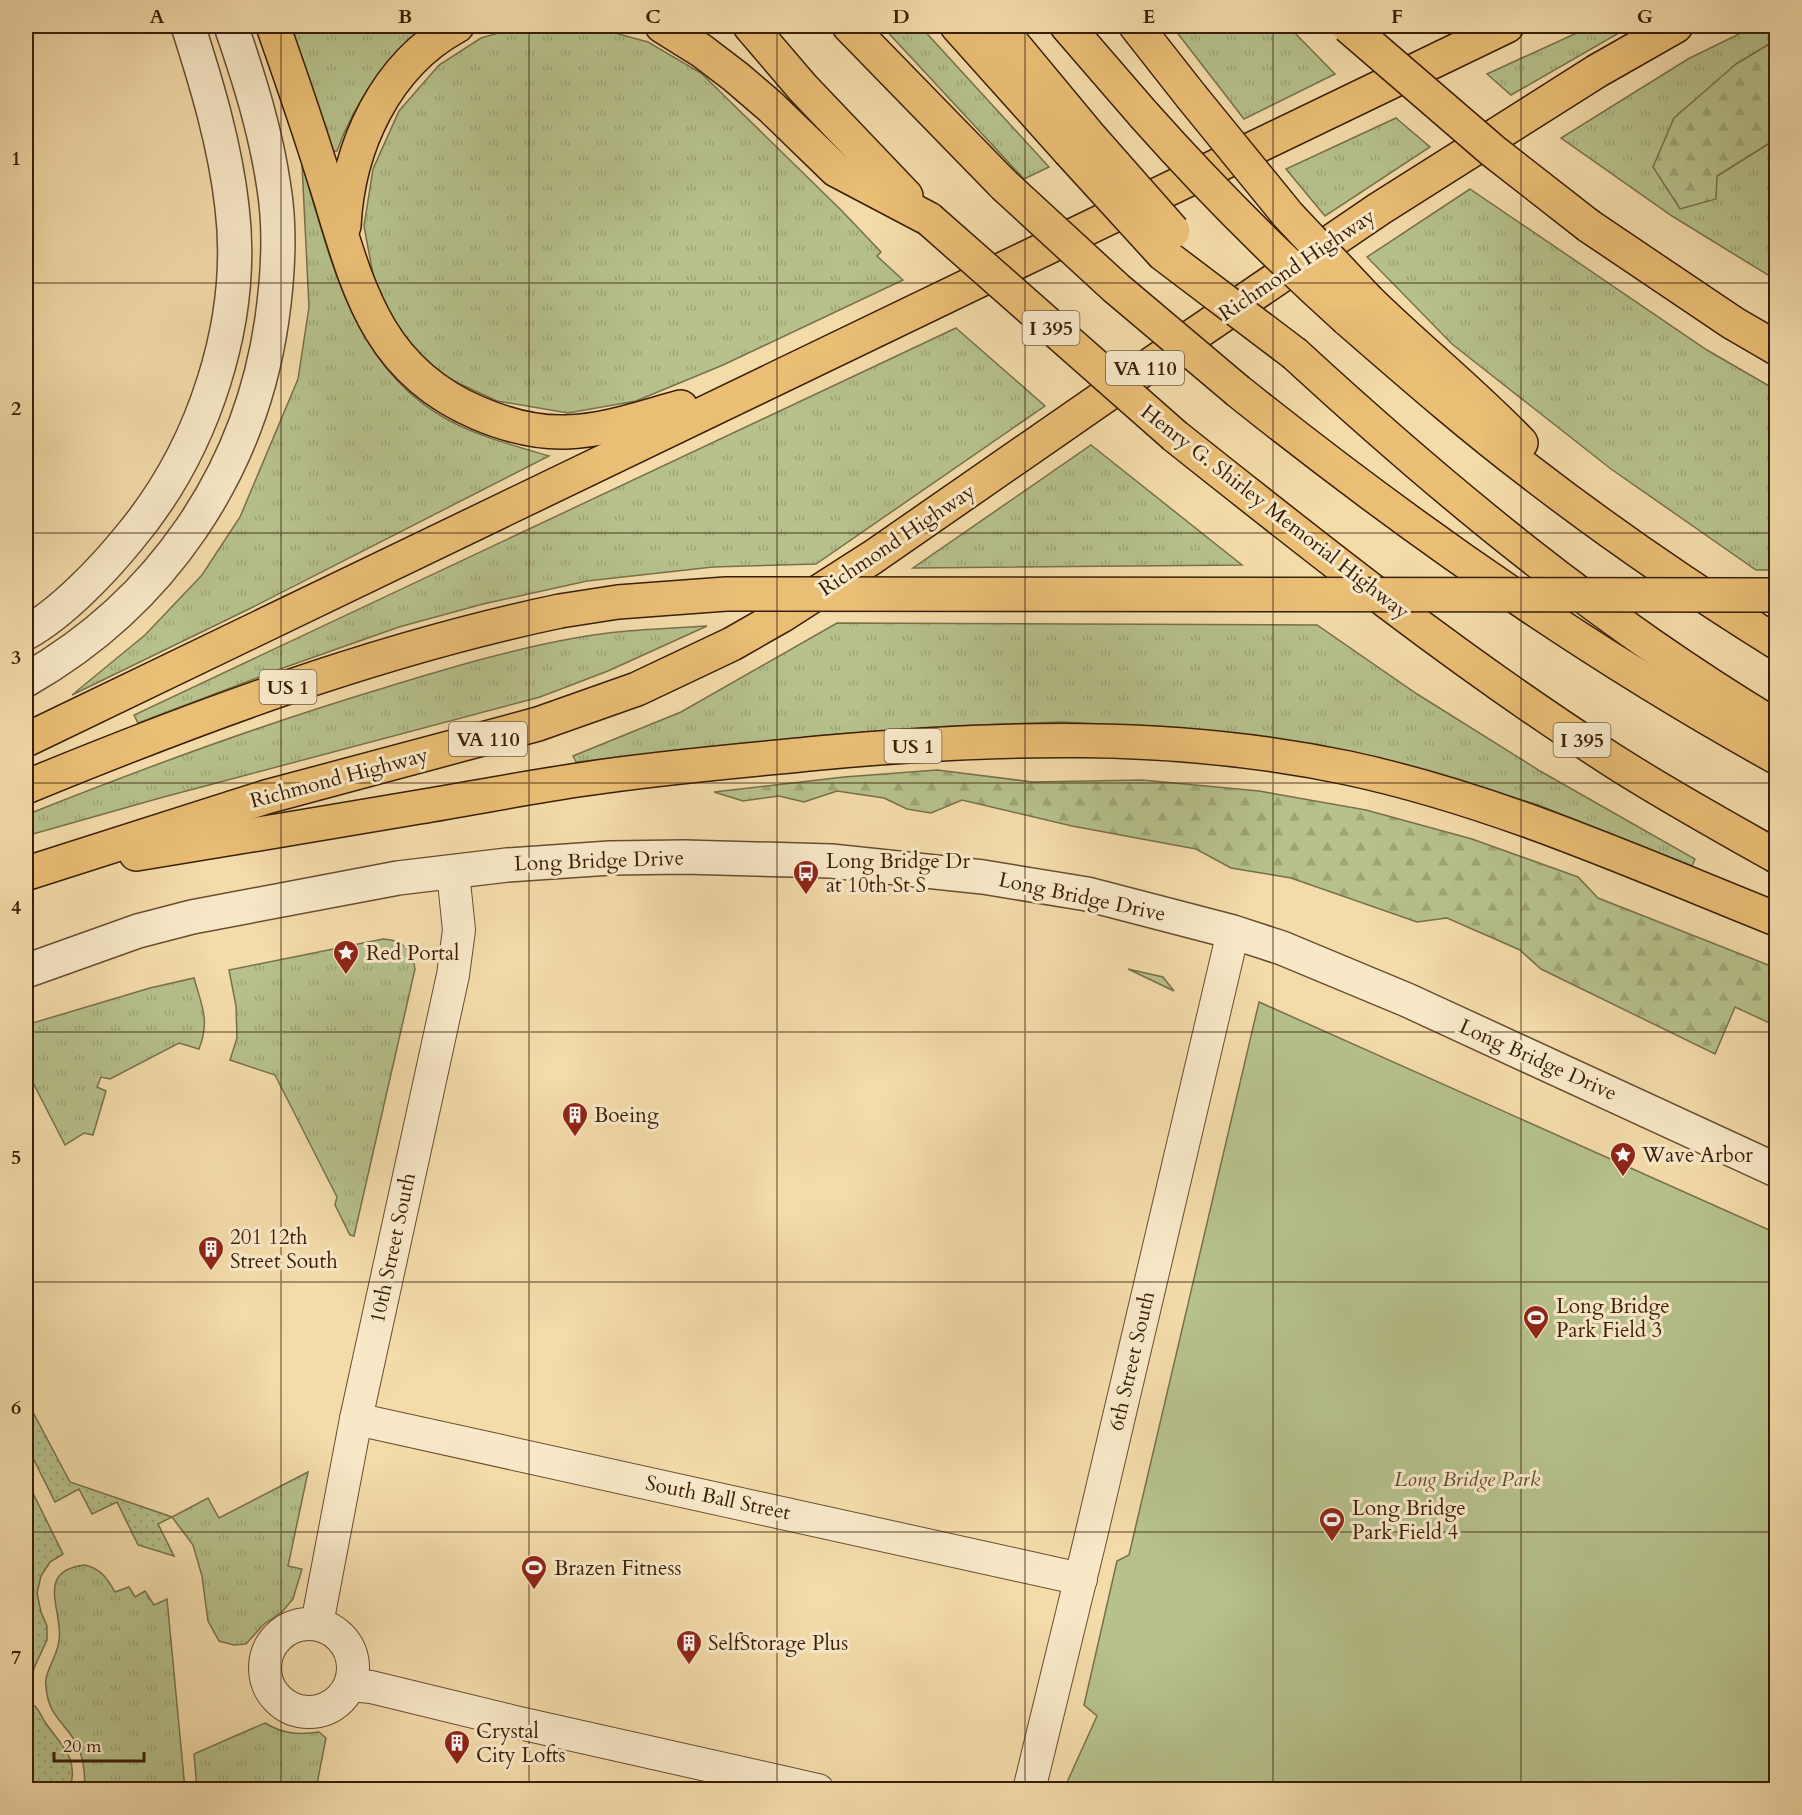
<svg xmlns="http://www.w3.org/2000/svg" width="1802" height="1815" font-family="Cardo,serif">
	<defs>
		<pattern id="grass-tufts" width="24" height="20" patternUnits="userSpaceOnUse" patternTransform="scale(1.5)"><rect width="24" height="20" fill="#b6c18c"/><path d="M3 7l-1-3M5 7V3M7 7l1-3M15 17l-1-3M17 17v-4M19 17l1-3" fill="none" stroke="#9da577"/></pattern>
		<pattern id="forest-firs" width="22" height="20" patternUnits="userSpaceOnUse" patternTransform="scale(1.5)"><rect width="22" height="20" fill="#b6c18c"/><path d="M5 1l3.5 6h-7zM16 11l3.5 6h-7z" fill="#9da577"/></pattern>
		<pattern id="garden-dots" width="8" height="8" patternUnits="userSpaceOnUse" patternTransform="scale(1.5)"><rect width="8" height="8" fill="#b6c18c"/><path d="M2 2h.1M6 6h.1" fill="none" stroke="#9da577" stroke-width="1.8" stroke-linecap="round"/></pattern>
	</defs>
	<rect width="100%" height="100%" fill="#f4dbaa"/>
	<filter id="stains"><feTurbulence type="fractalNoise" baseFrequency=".00333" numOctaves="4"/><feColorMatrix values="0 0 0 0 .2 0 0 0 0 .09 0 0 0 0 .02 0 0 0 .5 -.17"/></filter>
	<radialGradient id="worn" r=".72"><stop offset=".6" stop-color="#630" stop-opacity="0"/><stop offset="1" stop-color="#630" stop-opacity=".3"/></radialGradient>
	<g fill="url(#grass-tufts)" stroke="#78704a" stroke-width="1.5">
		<path d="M285,26h144c-43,33 -74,74 -92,125l-8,1z"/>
		<polygon points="523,26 589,26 648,42 701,73 842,211 881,252 877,256 903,280 723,365 636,401 568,413 497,401 443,376 405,340 375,285 364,226 373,169 399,111 439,65 481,38"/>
		<polygon points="882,26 920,26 1049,167 1024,179"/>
		<polygon points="1172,26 1288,26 1335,74 1244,119"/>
		<polygon points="1592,26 1631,26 1511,95 1487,74"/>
		<polygon points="1755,26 1776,26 1776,40 1736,64 1717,176 1776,139 1776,280 1672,216 1561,138 1688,59"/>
		<polygon points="1396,118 1430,147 1325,216 1286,169"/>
		<path d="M302,164c29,96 51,206 148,257 31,16 65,25 99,35l-296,151 -181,88 73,-60 57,-60 38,-58 58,-138 11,-72z"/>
		<polygon points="1470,189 1707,350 1776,390 1776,570 1756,570 1611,469 1452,344 1367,257"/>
		<polygon points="956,328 1045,406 816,564 713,567 587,581 483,604 399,627 283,668 138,723 134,715"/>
		<polygon points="1091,445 1242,565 913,568"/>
		<polygon points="837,623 1317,625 1417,694 1540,771 1695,859 1692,866 1538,805 1440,774 1299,742 1180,728 1061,722 954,726 826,735 576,762 573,756 681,712"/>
		<path d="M707,626l-99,45 -68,26 -380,101 -134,38v-21c115,-46 232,-89 351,-125 66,-20 131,-40 198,-52 43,-8 88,-9 132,-12z"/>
		<path d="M383,939c19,1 30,11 32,30l-61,267 -4,-1 -15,-30 2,-8 -62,-122 -45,-15 7,-22 -1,-32 -7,-36z"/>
		<polygon points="1128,969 1163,977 1174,991"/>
		<path d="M194,978c8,28 16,43 5,71l-20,-6 -69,36 -9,-2 -4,10 9,4 -13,44 -9,-2 -19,12 -39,-76v-44l124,-37z"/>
		<polygon points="308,1472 288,1566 302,1569 293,1599 282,1612 264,1624 246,1644 234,1645 219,1641 208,1621 202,1576 193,1545 172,1517 208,1498 219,1518"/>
		<path d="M85,1565c16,4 22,13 30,27l14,-5 6,10 10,-6 9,14 13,-6 18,190h-101c2,-15 -1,-34 -9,-48 -9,-15 -23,-25 -27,-42 -7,-26 4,-31 10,-53 9,-31 -27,-75 27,-81z"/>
		<path d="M265,1723c18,11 34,12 54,9l7,6 -10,51h-119l-3,-35z"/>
	</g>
	<g fill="url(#forest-firs)" stroke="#78704a" stroke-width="1.5">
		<polygon points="1776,40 1776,139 1717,176 1716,199 1680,209 1653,167 1674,118 1736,64"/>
		<polygon points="937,770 1033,782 1142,780 1259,791 1366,810 1472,839 1578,877 1598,898 1776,968 1776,1026 1735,1007 1715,1054 1541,969 1520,950 1447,918 1417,922 1291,878 1231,868 1196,849 1072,826 962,800 931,813 907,809 884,798 837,791 804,802 779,796 743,801 714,792 844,777"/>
	</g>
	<polygon fill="#b6c18c" stroke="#78704a" stroke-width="1.5" points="1259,1002 1776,1233 1776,1789 1064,1789 1097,1716 1084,1705 1117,1561 1129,1555"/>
	<g fill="url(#garden-dots)" stroke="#78704a" stroke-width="1.5">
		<polygon points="26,1399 70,1482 172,1517 158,1524 174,1556 138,1545 117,1502 92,1514 79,1489 55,1502 26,1444"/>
		<polygon points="26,1479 63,1554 50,1562 41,1576 37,1593 41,1612 47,1626 47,1640 34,1668 31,1686 26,1696"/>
		<path d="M31,1706h4c5,5 6,10 10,16 16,24 34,34 25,67h-44v-81z"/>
	</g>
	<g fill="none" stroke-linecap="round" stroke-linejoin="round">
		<defs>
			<g id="minor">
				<polyline points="356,1419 1081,1579"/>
				<circle cx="309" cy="1668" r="44"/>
				<polyline points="317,1624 356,1419 453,975 459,930 453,872"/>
				<polyline points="350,1685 371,1687 515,1722 818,1790"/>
				<polyline points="1029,1790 1090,1540 1233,932"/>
			</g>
			<g id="tertiary">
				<path d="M26,633c36,-20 77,-63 103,-95 74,-88 117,-216 103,-331 -7,-62 -25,-122 -44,-181"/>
				<path d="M26,680c135,-77 224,-207 246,-361 6,-43 9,-88 2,-131 -8,-56 -25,-110 -43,-162"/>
				<polyline points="26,971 138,931 192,917 398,878 507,865 610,858 684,857 831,861 983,877 1087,894 1233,932 1282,948 1407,1000 1776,1170"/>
			</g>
			<g id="motorway">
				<path d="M273,26c18,51 36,103 52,155 31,98 47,187 153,232 28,12 57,20 88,19 39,-1 78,-15 115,-25"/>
				<polyline points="662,26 702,51 736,77 771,107 836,170 929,219"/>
				<polyline points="750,26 803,88 906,196"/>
				<polyline points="849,26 1004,185"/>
				<polyline points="957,26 1069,151"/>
				<polyline points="998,26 1091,138"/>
				<polyline points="1067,26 1144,115"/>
				<polyline points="1136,26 1191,96"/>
				<path d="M344,226c4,-79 41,-161 113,-200"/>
				<polyline points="1589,226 1733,323 1776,348"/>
				<path d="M1368,300c50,49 104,92 153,143"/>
				<path d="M1347,319c60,52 119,104 182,152 79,61 162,118 247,171"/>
				<path d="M1295,354c150,138 306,267 481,372"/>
				<path d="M1238,391c170,136 348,261 538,366"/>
				<path d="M1175,436c142,113 284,226 437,324 53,34 109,65 164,96"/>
				<polyline points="26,740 1507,26"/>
				<path d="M26,787c173,-71 349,-137 534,-176"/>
				<path d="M136,854c94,-15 189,-31 283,-47 55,-9 110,-20 166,-28 78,-12 156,-18 234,-26 177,-16 354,-22 529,15 149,32 288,95 428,151"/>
				<polyline points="31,872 266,797 538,724 637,689 732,644 781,616 873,557 1147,367 1379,209 1597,71 1676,26"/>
			</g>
		</defs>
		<use href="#minor" stroke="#684d30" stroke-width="34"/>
		<use href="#tertiary" stroke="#684d30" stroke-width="36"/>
		<use href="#motorway" stroke="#391e07" stroke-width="36"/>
		<use href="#minor" stroke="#f8e8c8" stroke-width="32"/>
		<use href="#tertiary" stroke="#f8e8c8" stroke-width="33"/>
		<use href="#motorway" stroke="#eabe75" stroke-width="33"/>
		<defs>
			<g id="motorway-bridge">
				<polyline points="1348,26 1493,151 1589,226"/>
				<polyline points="1191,96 1288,215 1368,300"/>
				<path d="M1144,115c64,72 131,139 203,204"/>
				<polyline points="1091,138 1173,231"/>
				<polyline points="1069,151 1163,254 1295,354"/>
				<polyline points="1004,185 1116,288 1238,391"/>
				<polyline points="929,219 1175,436"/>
				<polyline points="560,611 618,602 726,594 1776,595"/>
			</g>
		</defs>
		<use href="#motorway-bridge" stroke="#391e07" stroke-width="36" stroke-linecap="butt"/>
		<use href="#motorway-bridge" stroke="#eabe75" stroke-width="33"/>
	</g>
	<path fill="none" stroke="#391e07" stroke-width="1.5" stroke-opacity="0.55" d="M281,26v1764M529,26v1764M777,26v1764M1025,26v1764M1273,26v1764M1521,26v1764M26,283h1750M26,533h1750M26,783h1750M26,1032h1750M26,1282h1750M26,1532h1750"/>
	<defs>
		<symbol id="bus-pin" viewBox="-11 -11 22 30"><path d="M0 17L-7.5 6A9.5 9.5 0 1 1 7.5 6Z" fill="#8f2418" stroke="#f8e8c8"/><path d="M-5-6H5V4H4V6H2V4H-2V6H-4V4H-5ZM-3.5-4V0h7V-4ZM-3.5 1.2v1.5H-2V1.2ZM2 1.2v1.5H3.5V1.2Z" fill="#fff"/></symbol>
		<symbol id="sight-pin" viewBox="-11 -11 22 30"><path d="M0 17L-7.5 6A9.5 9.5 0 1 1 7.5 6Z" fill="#8f2418" stroke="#f8e8c8"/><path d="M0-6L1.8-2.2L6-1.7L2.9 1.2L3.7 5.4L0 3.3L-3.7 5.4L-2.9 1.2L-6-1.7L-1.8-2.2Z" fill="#fff"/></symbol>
		<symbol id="building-pin" viewBox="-11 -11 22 30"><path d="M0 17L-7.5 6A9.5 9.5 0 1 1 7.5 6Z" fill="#8f2418" stroke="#f8e8c8"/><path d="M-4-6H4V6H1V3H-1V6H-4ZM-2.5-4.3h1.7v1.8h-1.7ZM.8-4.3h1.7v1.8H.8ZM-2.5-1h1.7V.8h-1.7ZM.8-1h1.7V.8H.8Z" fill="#fff"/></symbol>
		<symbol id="stadium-pin" viewBox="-11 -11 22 30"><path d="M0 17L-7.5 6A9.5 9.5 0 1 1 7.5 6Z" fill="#8f2418" stroke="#f8e8c8"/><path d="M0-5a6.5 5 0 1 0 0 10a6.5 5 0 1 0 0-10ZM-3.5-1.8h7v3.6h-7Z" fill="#fff"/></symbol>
	</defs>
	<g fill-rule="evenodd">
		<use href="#bus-pin" x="791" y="858" width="30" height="40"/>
		<use href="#sight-pin" x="331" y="938" width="30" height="40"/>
		<use href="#building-pin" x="560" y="1100" width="30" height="40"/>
		<use href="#sight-pin" x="1608" y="1140" width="30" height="40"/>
		<use href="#building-pin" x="196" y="1234" width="30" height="40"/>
		<use href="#stadium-pin" x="1521" y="1303" width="30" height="40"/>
		<use href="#stadium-pin" x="1317" y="1505" width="30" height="40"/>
		<use href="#stadium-pin" x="519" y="1553" width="30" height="40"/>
		<use href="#building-pin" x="674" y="1628" width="30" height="40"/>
		<use href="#building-pin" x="442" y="1728" width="30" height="40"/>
	</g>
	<g text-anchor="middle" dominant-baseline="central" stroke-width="6" stroke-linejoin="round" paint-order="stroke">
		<g fill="#f8e8c8" stroke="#725b41" stroke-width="1.5">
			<rect x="1022.5" y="311" width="57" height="34" rx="4.5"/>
			<rect x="1106" y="351" width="78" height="34" rx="4.5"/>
			<rect x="259.5" y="670" width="57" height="34" rx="4.5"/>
			<rect x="449" y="722" width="78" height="34" rx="4.5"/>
			<rect x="1553.5" y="723" width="57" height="34" rx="4.5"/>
			<rect x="884.5" y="729" width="57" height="34" rx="4.5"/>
		</g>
		<g font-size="20" font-weight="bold" fill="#391e07">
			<text x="1051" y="328">I 395</text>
			<text x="1145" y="368">VA 110</text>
			<text x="288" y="687">US 1</text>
			<text x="488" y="739">VA 110</text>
			<text x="1582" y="740">I 395</text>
			<text x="913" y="746">US 1</text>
		</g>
		<g font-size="21" fill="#391e07" stroke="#f8e8c8">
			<text transform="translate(1297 265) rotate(-34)">Richmond Highway</text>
			<text transform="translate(1275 512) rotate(38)">Henry G. Shirley Memorial Highway</text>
			<text transform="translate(897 540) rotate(-34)">Richmond Highway</text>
			<text transform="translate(339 778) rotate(-15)">Richmond Highway</text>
			<text transform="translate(599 861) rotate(-2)">Long Bridge Drive</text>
			<text transform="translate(1082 897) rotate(12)">Long Bridge Drive</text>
			<text transform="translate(1538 1060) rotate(24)">Long Bridge Drive</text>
			<text transform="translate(393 1248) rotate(-78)">10th Street South</text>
			<text transform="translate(1132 1361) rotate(-77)">6th Street South</text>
			<text transform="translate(718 1498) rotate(12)">South Ball Street</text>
		</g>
		<g font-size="21" fill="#391e07" stroke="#f8e8c8" text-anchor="start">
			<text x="826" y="861">Long Bridge Dr<tspan x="826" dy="24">at 10th St S</tspan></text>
			<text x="366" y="953">Red Portal</text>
			<text x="594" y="1115">Boeing</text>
			<text x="1642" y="1155">Wave Arbor</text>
			<text x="230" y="1237">201 12th<tspan x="230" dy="24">Street South</tspan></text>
			<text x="1556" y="1306">Long Bridge<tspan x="1556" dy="24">Park Field 3</tspan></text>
			<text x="1352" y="1508">Long Bridge<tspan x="1352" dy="24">Park Field 4</tspan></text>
			<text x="554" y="1568">Brazen Fitness</text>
			<text x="708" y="1643">SelfStorage Plus</text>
			<text x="476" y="1731">Crystal<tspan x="476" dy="24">City Lofts</tspan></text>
		</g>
		<g font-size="21" font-style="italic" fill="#5e4f2f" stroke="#f8e8c8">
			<text x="1467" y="1479">Long Bridge Park</text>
		</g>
	</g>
	<rect width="1802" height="1815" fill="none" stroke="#f4dbaa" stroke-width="66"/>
	<path d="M54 1752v9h90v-9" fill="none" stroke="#391e07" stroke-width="3"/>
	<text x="63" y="1752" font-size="18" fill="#391e07" stroke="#f8e8c8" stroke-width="4.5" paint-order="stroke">20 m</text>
	<rect x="33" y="33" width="1736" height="1749" fill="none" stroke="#391e07" stroke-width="2"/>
	<g font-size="20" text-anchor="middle" font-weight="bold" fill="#391e07">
		<text x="157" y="23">A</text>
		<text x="405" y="23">B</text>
		<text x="653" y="23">C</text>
		<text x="901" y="23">D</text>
		<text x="1149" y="23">E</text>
		<text x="1397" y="23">F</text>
		<text x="1645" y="23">G</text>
		<text x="16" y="165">1</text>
		<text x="16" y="415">2</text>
		<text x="16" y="664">3</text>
		<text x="16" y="914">4</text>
		<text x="16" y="1164">5</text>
		<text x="16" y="1414">6</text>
		<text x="16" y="1664">7</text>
	</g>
	<rect width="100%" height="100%" filter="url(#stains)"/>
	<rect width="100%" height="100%" fill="url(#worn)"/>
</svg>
